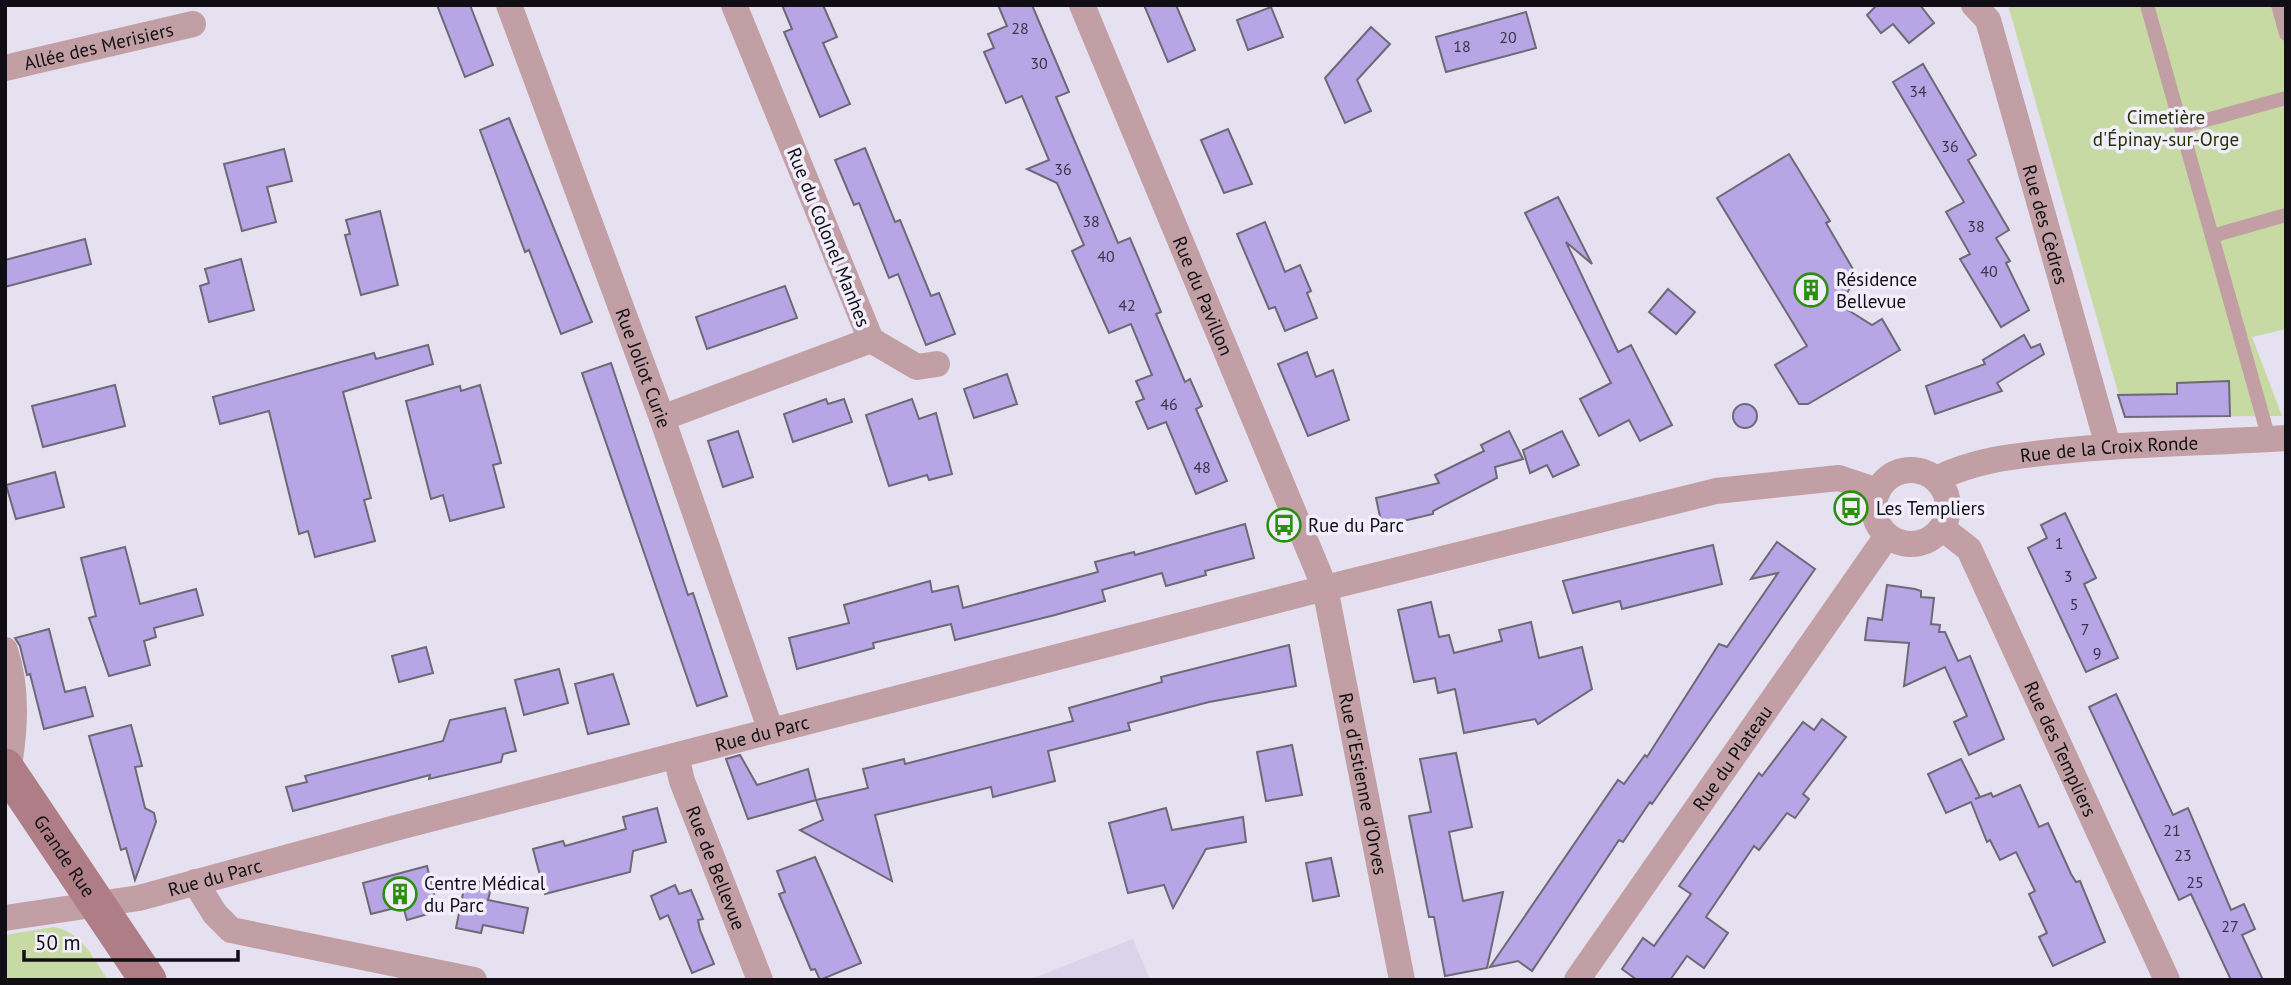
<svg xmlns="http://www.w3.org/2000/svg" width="2291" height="985" font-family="'PT Sans',sans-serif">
	<rect width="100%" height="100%" fill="#e5e1f1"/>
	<polygon fill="#dad4eb" points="1133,939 1150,980 1028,980"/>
	<g fill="#c7daa3">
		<polygon points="2008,5 2286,5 2286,329 2252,337 2282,416 2125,417"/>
		<path d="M54,927c29,6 38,30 54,53h-103v-45z"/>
	</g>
	<g fill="#b8a5e5" stroke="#6d6977" stroke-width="2">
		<polygon points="437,5 470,5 493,65 465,77"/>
		<polygon points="782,5 823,5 837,37 823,43 850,104 820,117 784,32 792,29"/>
		<polygon points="998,5 1032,5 1069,92 1056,97 1118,243 1130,238 1161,312 1156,314 1185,382 1190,379 1202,406 1196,409 1227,481 1196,494 1166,422 1148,429 1136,402 1144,399 1136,381 1152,375 1131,324 1109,333 1072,251 1084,245 1057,183 1027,169 1049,160 1022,96 1006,103 984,52 994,48 988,34 1007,26"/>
		<polygon points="1144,5 1176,5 1195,50 1168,62"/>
		<polygon points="1877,5 1920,5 1934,23 1909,43 1893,24 1881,33 1867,15"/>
		<polygon points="1271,7 1283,37 1248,50 1237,20"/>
		<polygon points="1526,12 1536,48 1446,72 1436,37"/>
		<polygon points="1371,27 1390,44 1357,80 1371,111 1345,123 1325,78"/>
		<polygon points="1923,64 1976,155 1968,160 2009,230 1996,238 2010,261 2006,263 2029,310 2001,327 1960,259 1970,254 1946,212 1964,202 1893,82"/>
		<polygon points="509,118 592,322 561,334 529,250 525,252 480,130"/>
		<polygon points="1228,129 1252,184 1224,193 1201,140"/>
		<polygon points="865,148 895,222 900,220 931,296 939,293 955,334 926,345 898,274 889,278 859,203 854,205 835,160"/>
		<polygon points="284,149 292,181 267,187 276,222 242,231 224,164"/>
		<polygon points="1789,154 1830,221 1826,223 1857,276 1840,305 1872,325 1882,319 1900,350 1808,404 1799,404 1775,365 1807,346 1717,198"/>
		<polygon points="1558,197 1592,264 1566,242 1618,352 1631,345 1672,425 1640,441 1629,420 1599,436 1580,399 1611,383 1525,213"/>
		<polygon points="380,211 398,285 361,295 345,235 350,234 346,220"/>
		<polygon points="1265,222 1285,272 1300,265 1311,291 1307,293 1317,318 1285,331 1275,307 1269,309 1237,234"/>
		<polygon points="85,239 91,264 5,287 5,260"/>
		<polygon points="241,259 254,310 209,322 200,286 209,283 205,269"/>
		<polygon points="785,286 797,318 707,349 696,317"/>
		<polygon points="1668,289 1695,312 1676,334 1649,312"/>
		<polygon points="2024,335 2031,348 2040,344 2044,354 1997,383 2002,391 1935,414 1926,386 1985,364 1983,360"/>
		<polygon points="428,345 433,364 343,392 371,498 364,500 375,541 315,557 308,531 299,534 269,411 220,424 213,397 374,353 376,359"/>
		<polygon points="1307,352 1316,377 1333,370 1349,420 1308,436 1278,364"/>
		<polygon points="611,363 688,595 693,593 727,696 697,706 582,373"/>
		<polygon points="1007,374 1017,404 974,418 964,389"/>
		<polygon points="2229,381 2230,416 2125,417 2118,395 2177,394 2177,383"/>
		<polygon points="115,385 125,426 43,447 32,406"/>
		<polygon points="480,385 501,463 493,465 504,507 450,521 443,495 431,499 406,401 460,386 461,391"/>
		<polygon points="826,399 828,404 844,399 852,422 793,442 784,414"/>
		<polygon points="912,399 919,419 936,413 952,474 929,480 927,475 889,486 866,415"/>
		<circle cx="1745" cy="416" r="12"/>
		<polygon points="738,431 753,477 723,487 708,441"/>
		<polygon points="1509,431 1523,459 1495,467 1497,478 1433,511 1433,514 1382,526 1376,498 1439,483 1435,475 1484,451 1481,445"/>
		<polygon points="1562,431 1579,465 1553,477 1547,465 1530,473 1523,450"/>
		<polygon points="55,472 64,507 16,519 6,485"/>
		<polygon points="2065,513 2096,578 2084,584 2118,658 2086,672 2028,548 2047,538 2041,525"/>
		<polygon points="1245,524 1254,558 1205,571 1206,575 1166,586 1162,573 1102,590 1105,601 1055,615 955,640 951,624 873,643 874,648 797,669 789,638 849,623 844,605 930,581 932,592 958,586 963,608 1098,572 1095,562 1134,552 1135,555"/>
		<polygon points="1777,542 1815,569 1652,804 1650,802 1623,842 1619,840 1532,971 1518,961 1490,967 1618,780 1624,784 1645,755 1647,757 1719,644 1727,647 1778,573 1751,579"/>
		<polygon points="1713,545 1722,584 1622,609 1620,601 1573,613 1563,581"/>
		<polygon points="125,547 140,604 196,589 203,615 154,628 156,637 144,641 150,665 109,676 89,618 96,616 81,558"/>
		<polygon points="1887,585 1915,589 1921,591 1921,597 1934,598 1931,624 1940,625 1939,632 1945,632 1958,661 1970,656 2004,739 1969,755 1954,722 1967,716 1945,667 1904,686 1909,643 1865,640 1868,618 1882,620"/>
		<polygon points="1431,602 1439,637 1449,635 1454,653 1502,641 1499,630 1531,622 1539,658 1582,647 1592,689 1538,724 1535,719 1464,733 1455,689 1438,693 1435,678 1414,682 1398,610"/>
		<polygon points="49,629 65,692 85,687 93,716 44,729 30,674 27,675 20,646 15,638"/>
		<polygon points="1289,645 1296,686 1209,702 1128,723 1130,730 1048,751 1055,781 993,797 991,787 875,815 892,881 800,830 823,820 816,800 868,788 863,769 904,759 905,764 1073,721 1069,708 1162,682 1161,677"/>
		<polygon points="426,647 433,673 399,682 392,656"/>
		<polygon points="559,669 568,703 524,715 515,680"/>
		<polygon points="613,674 629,724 588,734 575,684"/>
		<polygon points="2116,694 2173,815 2188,808 2231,910 2244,904 2255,929 2242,935 2263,980 2231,980 2191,894 2179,900 2089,707"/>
		<polygon points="505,708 516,751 503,754 501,762 429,779 430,775 293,811 286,787 307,782 305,776 443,741 450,720"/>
		<polygon points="1822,719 1846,737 1803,794 1809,799 1795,818 1787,813 1759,850 1754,846 1706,917 1728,933 1704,968 1687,956 1670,980 1637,980 1622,969 1643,938 1654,946 1691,894 1679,886 1759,773 1762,776 1803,722 1814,730"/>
		<polygon points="131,725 142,766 135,767 145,808 154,813 156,822 135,880 126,848 121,850 89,736"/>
		<polygon points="1292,745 1302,795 1266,801 1257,752"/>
		<polygon points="1456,753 1472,827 1449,832 1463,901 1503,892 1487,968 1445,976 1434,917 1429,917 1409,816 1431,812 1420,759"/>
		<polygon points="740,755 757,785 808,769 816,800 748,819 726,759"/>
		<polygon points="1961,759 1980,797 1975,799 1991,793 1993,797 2020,785 2039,827 2048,823 2071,874 2076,882 2080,881 2105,942 2053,966 2039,937 2047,933 2029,894 2035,891 2016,852 2000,860 1990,840 1987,842 1971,802 1946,813 1928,774"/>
		<polygon points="657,808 666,842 633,851 630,872 545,894 533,849 563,841 565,846 626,829 623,817"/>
		<polygon points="1166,808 1172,830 1243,817 1246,842 1206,849 1173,908 1164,885 1128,893 1109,823"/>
		<polygon points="815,857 861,963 820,980 815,969 811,970 779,894 785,892 777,871"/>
		<polygon points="1331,858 1339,896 1313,901 1306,863"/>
		<polygon points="427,866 438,911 407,920 403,906 371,914 363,883"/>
		<polygon points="466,879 492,884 488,900 528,908 523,933 483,925 481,933 456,928"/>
		<polygon points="675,885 679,894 691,890 703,919 698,920 700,930 714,964 692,973 668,915 660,919 651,896"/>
	</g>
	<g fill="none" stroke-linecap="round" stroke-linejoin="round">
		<g stroke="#c29fa4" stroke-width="14">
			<polyline points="2147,5 2269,439"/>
			<polyline points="2278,5 2286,34"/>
			<polyline points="2181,127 2286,98"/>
			<polyline points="2212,236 2286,215"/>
		</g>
		<g stroke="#c29fa4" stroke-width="26">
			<path id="s1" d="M509,5l153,413 109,313"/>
			<path id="s2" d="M1082,5l243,583 77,392"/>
			<path id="s3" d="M1974,5l14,15 120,426"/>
			<path id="s4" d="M5,68l188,-44"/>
			<polyline points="871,340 917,367 937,364"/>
			<polyline points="662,418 871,340 734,5"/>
			<circle cx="1911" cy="507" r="37"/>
			<path id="s5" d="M1936,479c42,-20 79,-23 125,-28 74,-8 150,-8 225,-13"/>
			<path id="s6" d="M1942,528l27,21 198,431"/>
			<path d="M5,650c13,39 10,81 3,122"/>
			<path id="s7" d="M676,756l6,25 78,199"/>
			<polyline points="195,882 215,914 231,930 474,980"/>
			<path id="s8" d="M5,918l134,-20 260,-71 926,-239 391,-97 123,-13 39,13"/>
			<path id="s9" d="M1577,980l310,-444"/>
		</g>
		<path stroke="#af7d85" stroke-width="37" id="s10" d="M5,767l143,213"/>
	</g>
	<defs>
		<symbol id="building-ring" viewBox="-11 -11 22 22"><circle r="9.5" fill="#f2eefe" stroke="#2b8f0e" stroke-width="1.5"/><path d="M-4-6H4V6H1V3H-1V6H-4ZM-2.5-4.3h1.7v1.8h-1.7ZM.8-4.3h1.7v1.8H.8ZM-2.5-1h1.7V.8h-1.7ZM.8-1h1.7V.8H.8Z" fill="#2b8f0e"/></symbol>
		<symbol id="bus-ring" viewBox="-11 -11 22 22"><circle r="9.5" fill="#f2eefe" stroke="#2b8f0e" stroke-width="1.5"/><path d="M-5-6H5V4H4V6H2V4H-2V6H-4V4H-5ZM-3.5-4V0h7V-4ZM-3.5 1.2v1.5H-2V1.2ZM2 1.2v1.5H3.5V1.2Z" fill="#2b8f0e"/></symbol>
	</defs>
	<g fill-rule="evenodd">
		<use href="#building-ring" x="1792" y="271" width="38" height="38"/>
		<use href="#bus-ring" x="1832" y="489" width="38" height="38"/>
		<use href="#bus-ring" x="1265" y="506" width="38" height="38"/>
		<use href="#building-ring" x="381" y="875" width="38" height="38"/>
	</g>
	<g text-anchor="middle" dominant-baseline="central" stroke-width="7" stroke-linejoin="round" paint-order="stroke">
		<g font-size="16" fill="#3a3448">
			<text x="1020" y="28">28</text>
			<text x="1508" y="37">20</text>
			<text x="1462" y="46">18</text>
			<text x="1039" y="63">30</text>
			<text x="1918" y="91">34</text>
			<text x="1950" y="146">36</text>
			<text x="1063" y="169">36</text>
			<text x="1091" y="221">38</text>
			<text x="1976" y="226">38</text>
			<text x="1106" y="256">40</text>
			<text x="1989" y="271">40</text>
			<text x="1127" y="305">42</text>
			<text x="1169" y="404">46</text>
			<text x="1202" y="467">48</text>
			<text x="2059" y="543">1</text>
			<text x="2068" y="576">3</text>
			<text x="2074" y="604">5</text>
			<text x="2085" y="629">7</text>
			<text x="2097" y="653">9</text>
			<text x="2172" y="830">21</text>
			<text x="2183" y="855">23</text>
			<text x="2195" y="882">25</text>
			<text x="2230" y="926">27</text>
		</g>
		<g font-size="19" fill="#100e14" stroke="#f2eefe">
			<text stroke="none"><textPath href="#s4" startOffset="96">Allée des Merisiers</textPath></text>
			<text stroke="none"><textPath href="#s3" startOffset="233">Rue des Cèdres</textPath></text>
			<text transform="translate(829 237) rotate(68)">Rue du Colonel Manhes</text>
			<text stroke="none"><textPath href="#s2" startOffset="315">Rue du Pavillon</textPath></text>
			<text stroke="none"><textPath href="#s1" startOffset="387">Rue Joliot Curie</textPath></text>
			<text stroke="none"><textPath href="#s5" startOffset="177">Rue de la Croix Ronde</textPath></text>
			<text stroke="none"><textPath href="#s8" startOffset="780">Rue du Parc</textPath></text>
			<text stroke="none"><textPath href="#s6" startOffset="254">Rue des Templiers</textPath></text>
			<text stroke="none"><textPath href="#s9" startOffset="271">Rue du Plateau</textPath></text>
			<text stroke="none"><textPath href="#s2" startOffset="831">Rue d'Estienne d'Orves</textPath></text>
			<text stroke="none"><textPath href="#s10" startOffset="107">Grande Rue</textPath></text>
			<text stroke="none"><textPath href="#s7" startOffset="119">Rue de Bellevue</textPath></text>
			<text stroke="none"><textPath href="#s8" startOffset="214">Rue du Parc</textPath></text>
		</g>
		<g font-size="19" fill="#243100" stroke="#f2eefe">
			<text x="2166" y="117">Cimetière<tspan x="2166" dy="22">d'Épinay-sur-Orge</tspan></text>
		</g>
		<g font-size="19" fill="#100e14" stroke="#f2eefe" text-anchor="start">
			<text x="1836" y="279">Résidence<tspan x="1836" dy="22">Bellevue</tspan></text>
			<text x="1876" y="508">Les Templiers</text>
			<text x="1308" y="525">Rue du Parc</text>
			<text x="424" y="883">Centre Médical<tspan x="424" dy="22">du Parc</tspan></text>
		</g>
	</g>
	<rect width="2291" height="985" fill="none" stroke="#100e14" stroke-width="14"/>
	<path d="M24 950v10h214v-10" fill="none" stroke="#100e14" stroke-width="3.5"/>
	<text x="35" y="950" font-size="21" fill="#100e14" stroke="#f2eefe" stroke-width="5" paint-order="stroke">50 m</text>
</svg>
